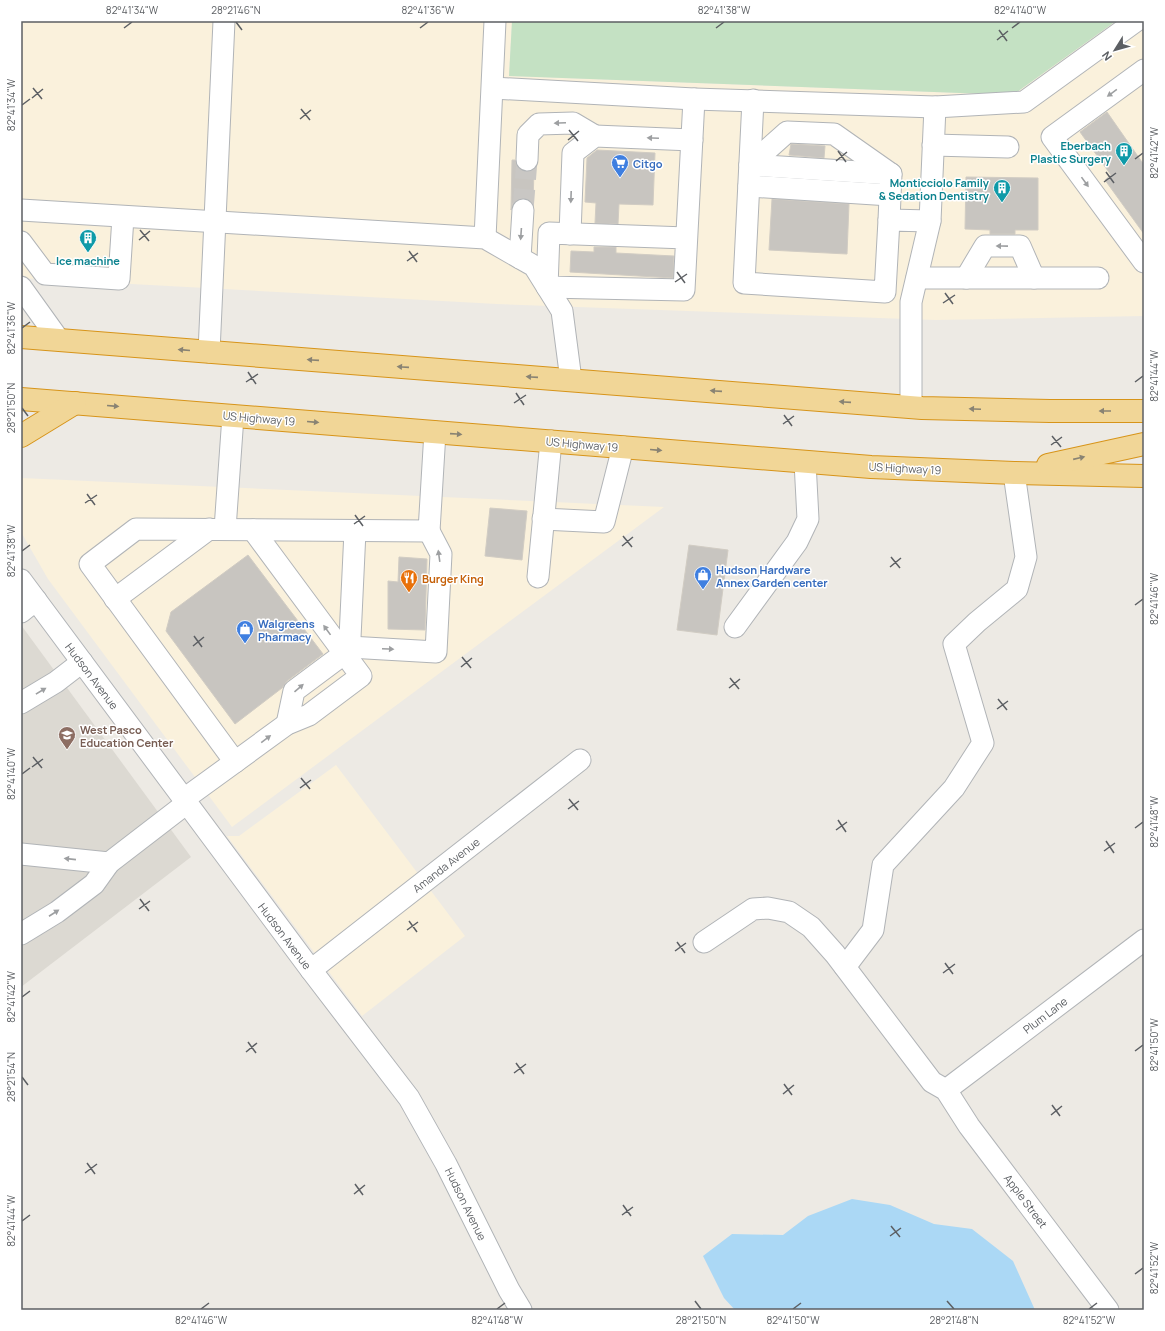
<svg xmlns="http://www.w3.org/2000/svg" width="1165" height="1331" font-family="Manrope,sans-serif">
	<rect width="100%" height="100%" fill="#edeae4"/>
	<g fill="#faf1dc">
		<polygon points="21,21 512,21 509,76 1013,95 1116,21 1144,21 1144,316 935,320 497,304 21,278"/>
		<polygon points="21,478 664,507 232,827 48,579 21,532"/>
		<polygon points="336,765 465,936 362,1016 227,836 239,836"/>
	</g>
	<polygon fill="#dcd9d2" points="21,625 191,857 21,987"/>
	<polygon fill="#c4e1c3" points="512,21 1116,21 1013,95 509,76"/>
	<polygon fill="#abd8f5" points="852,1199 890,1205 934,1224 972,1229 1013,1261 1035,1310 735,1310 724,1298 703,1256 732,1234 783,1235 808,1216"/>
	<g fill="#c8c5c0" stroke="#d1ccc3">
		<polygon points="1107,112 1144,165 1144,234 1105,180 1111,175 1080,132"/>
		<polygon points="791,144 825,146 824,158 789,155"/>
		<polygon points="597,150 655,153 653,205 619,204 618,224 595,223 596,203 585,202 587,158"/>
		<polygon points="512,160 515,160 517,166 521,170 527,172 534,169 533,204 524,198 518,199 513,203 511,210"/>
		<polygon points="966,177 1038,178 1038,230 1015,230 1015,234 990,234 990,230 965,229"/>
		<polygon points="772,199 849,204 847,254 769,250"/>
		<polygon points="594,247 616,247 616,253 674,256 673,278 570,272 571,251 594,252"/>
		<polygon points="490,508 527,511 522,560 485,556"/>
		<polygon points="689,545 728,550 717,635 677,630"/>
		<polygon points="248,555 323,654 287,681 282,688 235,724 166,631 171,612"/>
		<polygon points="399,557 427,559 425,630 388,629 388,581 398,582"/>
	</g>
	<g fill="none" stroke-linecap="round" stroke-linejoin="round">
		<polyline stroke="#c9c7c4" stroke-width="21" stroke-dasharray="21 10" stroke-linecap="butt" points="523,210 527,160"/>
		<defs>
			<g id="minor">
				<polyline points="1144,70 1052,137 1144,262"/>
				<polyline points="493,88 694,99 935,107 1024,102 1136,21"/>
				<polyline points="753,100 744,283 885,292 889,220 930,221"/>
				<polyline points="933,145 1008,147"/>
				<polyline points="527,160 528,135 539,124 573,123 595,136"/>
				<polyline points="750,165 787,132 834,134 891,174 889,220"/>
				<polyline points="750,165 891,174"/>
				<polyline points="749,186 890,195"/>
				<polyline points="21,210 485,238 534,266 562,311 571,380"/>
				<polyline points="570,234 573,153 595,136 692,140"/>
				<polyline points="485,238 495,21"/>
				<polyline points="686,238 549,233 547,287 684,290 694,99"/>
				<polyline points="21,242 45,274 119,279 123,217"/>
				<polyline points="520,258 523,210"/>
				<polyline points="917,278 1098,278"/>
				<polyline points="966,278 985,246 1020,246 1034,278"/>
				<polyline points="21,287 59,340"/>
				<polyline points="209,352 224,21"/>
				<polyline points="911,407 911,302 930,221 935,107"/>
				<polyline points="543,519 604,522 623,447"/>
				<polyline points="225,529 233,416"/>
				<polyline points="538,577 551,441"/>
				<polyline points="21,580 311,970 409,1098 446,1164 509,1290 521,1310"/>
				<polyline points="115,599 209,529"/>
				<polyline points="21,612 36,600"/>
				<polyline points="735,627 797,542 808,519 805,462"/>
				<polyline points="349,647 436,652 441,554 429,531"/>
				<polyline points="349,659 355,531"/>
				<polyline points="21,703 56,682 82,662"/>
				<polyline points="287,724 294,691 345,653"/>
				<polyline points="235,762 287,724 309,715 361,676 253,530"/>
				<polyline points="184,799 235,762 90,564 136,529 429,531 435,432"/>
				<polyline points="21,854 109,863"/>
				<polyline points="21,934 57,912 94,884 109,863 187,803"/>
				<polyline points="704,942 753,909 768,908 789,912 811,927 835,954 932,1082 946,1090 969,1126 1108,1310"/>
				<polyline points="845,967 873,930 883,865 954,788 983,743 954,644 977,622 1017,589 1026,557 1014,473"/>
				<polyline points="311,970 580,760"/>
				<polyline points="946,1090 1144,940"/>
			</g>
			<g id="highway">
				<polyline points="21,337 922,408 1050,411 1144,411"/>
				<polyline points="21,399 871,467 1014,473 1144,476"/>
				<polyline points="21,436 75,403"/>
				<polyline points="1048,465 1144,444"/>
			</g>
		</defs>
		<use href="#minor" stroke="#b1b4b7" stroke-width="23"/>
		<use href="#highway" stroke="#d79419" stroke-width="24"/>
		<use href="#minor" stroke="#fff" stroke-width="21"/>
		<use href="#highway" stroke="#f1d697" stroke-width="22"/>
	</g>
	<defs><path id="oneway-solid" d="M-6-.8H1V-3.2L6.5 0L1 3.2V.8H-6Z"/></defs>
	<g fill="#9d9fa1">
		<use href="#oneway-solid" transform="translate(1112 93) rotate(144)"/>
		<use href="#oneway-solid" transform="translate(560 123) rotate(178)"/>
		<use href="#oneway-solid" transform="translate(653 138) rotate(-177)"/>
		<use href="#oneway-solid" transform="translate(1085 182) rotate(54)"/>
		<use href="#oneway-solid" transform="translate(571 197) rotate(92)"/>
		<use href="#oneway-solid" transform="translate(521 234) rotate(94)"/>
		<use href="#oneway-solid" transform="translate(1002 246) rotate(-179)"/>
		<use href="#oneway-solid" transform="translate(439 556) rotate(-98)"/>
		<use href="#oneway-solid" transform="translate(327 630) rotate(-126)"/>
		<use href="#oneway-solid" transform="translate(388 649) rotate(3)"/>
		<use href="#oneway-solid" transform="translate(299 688) rotate(-41)"/>
		<use href="#oneway-solid" transform="translate(41 691) rotate(-31)"/>
		<use href="#oneway-solid" transform="translate(266 739) rotate(-37)"/>
		<use href="#oneway-solid" transform="translate(70 859) rotate(-174)"/>
		<use href="#oneway-solid" transform="translate(54 913) rotate(-33)"/>
	</g>
	<g fill="#898373">
		<use href="#oneway-solid" transform="translate(184 350) rotate(-175)"/>
		<use href="#oneway-solid" transform="translate(313 360) rotate(-176)"/>
		<use href="#oneway-solid" transform="translate(403 367) rotate(-176)"/>
		<use href="#oneway-solid" transform="translate(532 377) rotate(-176)"/>
		<use href="#oneway-solid" transform="translate(716 391) rotate(-176)"/>
		<use href="#oneway-solid" transform="translate(845 402) rotate(-176)"/>
		<use href="#oneway-solid" transform="translate(113 406) rotate(5)"/>
		<use href="#oneway-solid" transform="translate(975 409) rotate(-178)"/>
		<use href="#oneway-solid" transform="translate(1105 411) rotate(180)"/>
		<use href="#oneway-solid" transform="translate(313 422) rotate(5)"/>
		<use href="#oneway-solid" transform="translate(456 434) rotate(4)"/>
		<use href="#oneway-solid" transform="translate(656 450) rotate(5)"/>
		<use href="#oneway-solid" transform="translate(1079 458) rotate(-13)"/>
	</g>
	<path fill="none" stroke="#5c5f63" stroke-width="1.5" d="M236,22l6,8M124,28l8,-6M420,28l8,-6M716,28l8,-6M1012,28l8,-6M999,30l8,11M997,40l11,-9M33,88l9,11M32,98l11,-9M22,105l8,-6M301,109l9,11M300,119l11,-9M569,130l9,11M568,140l11,-9M838,151l8,11M1135,159l8,-6M836,161l11,-9M1106,172l8,11M1104,182l12,-9M140,230l9,11M139,240l11,-9M409,251l8,11M407,261l11,-8M677,272l8,11M675,282l12,-8M945,293l8,11M943,303l12,-8M22,328l8,-6M248,372l8,12M246,382l12,-8M1135,382l8,-6M516,393l8,12M514,403l12,-8M22,408l6,8M784,415l8,11M783,424l11,-8M1052,436l9,11M1051,445l11,-8M87,494l8,11M85,503l12,-8M355,515l8,11M354,524l11,-8M623,536l9,11M622,546l11,-9M22,551l8,-6M891,557l9,11M890,567l11,-9M1135,605l8,-6M194,636l8,11M193,646l11,-9M462,657l9,11M461,667l11,-9M730,678l9,11M729,688l11,-9M998,699l9,11M997,709l11,-8M33,757l9,11M32,767l11,-8M22,774l8,-6M301,778l9,11M300,788l11,-8M569,799l9,11M568,809l11,-8M838,820l8,12M1135,828l8,-6M836,830l11,-8M1106,841l8,12M1104,851l11,-8M140,899l9,12M139,909l11,-8M409,921l8,11M407,930l11,-8M677,942l8,11M675,951l11,-8M945,963l8,11M943,973l12,-9M22,997l8,-6M248,1042l8,11M1135,1051l8,-6M246,1052l11,-9M516,1063l8,11M514,1073l12,-9M22,1077l6,8M784,1084l8,11M783,1094l11,-9M1052,1105l8,11M1051,1115l11,-9M87,1163l8,11M85,1173l12,-9M355,1184l8,11M354,1194l11,-9M623,1205l8,11M622,1215l11,-8M22,1221l8,-6M891,1226l9,11M890,1236l11,-8M1135,1274l8,-6M695,1301l6,8M947,1301l7,8M201,1309l8,-6M497,1309l8,-6M793,1309l8,-6M1089,1309l8,-6"/>
	<defs>
		<symbol id="building-pin" viewBox="-11 -11 22 30"><path d="M0 17L-7.5 6A9.5 9.5 0 1 1 7.5 6Z" fill="#0f9aa8" stroke="#fff"/><path d="M-4-6H4V6H1V3H-1V6H-4ZM-2.5-4.3h1.7v1.8h-1.7ZM.8-4.3h1.7v1.8H.8ZM-2.5-1h1.7V.8h-1.7ZM.8-1h1.7V.8H.8Z" fill="#fff"/></symbol>
		<symbol id="supermarket-pin" viewBox="-11 -11 22 30"><path d="M0 17L-7.5 6A9.5 9.5 0 1 1 7.5 6Z" fill="#3f7fe0" stroke="#fff"/><path d="M-6-5.5h2.5l.6 2H6L4.5 2H-2.5L-4.4-4H-6ZM-1.5 3.2a1.3 1.3 0 1 0 .1 0ZM3 3.2a1.3 1.3 0 1 0 .1 0Z" fill="#fff"/></symbol>
		<symbol id="shop-pin" viewBox="-11 -11 22 30"><path d="M0 17L-7.5 6A9.5 9.5 0 1 1 7.5 6Z" fill="#3f7fe0" stroke="#fff"/><path d="M-5-2.5h2.3a2.7 3.5 0 0 1 5.4 0H5L5.5 6h-11ZM-1.5-2.5h3a1.5 2.3 0 0 0-3 0Z" fill="#fff"/></symbol>
		<symbol id="restaurant-pin" viewBox="-11 -11 22 30"><path d="M0 17L-7.5 6A9.5 9.5 0 1 1 7.5 6Z" fill="#e8710a" stroke="#fff"/><path d="M-5-6h1v4h1v-4h1v4h1v-4h1v5L-1.5 .5V6h-2V.5L-5-1ZM5-6V6H3V1.5H1.5Q1.5-4 5-6Z" fill="#fff"/></symbol>
		<symbol id="school-pin" viewBox="-11 -11 22 30"><path d="M0 17L-7.5 6A9.5 9.5 0 1 1 7.5 6Z" fill="#8d6e63" stroke="#fff"/><path d="M0-5L7-2L0 1L-7-2ZM-4 1L0 2.5L4 1V4Q0 6-4 4Z" fill="#fff"/></symbol>
	</defs>
	<g fill-rule="evenodd">
		<use href="#building-pin" x="1114" y="141" width="20" height="27"/>
		<use href="#supermarket-pin" x="610" y="153" width="20" height="27"/>
		<use href="#building-pin" x="992" y="178" width="20" height="27"/>
		<use href="#building-pin" x="78" y="228" width="20" height="27"/>
		<use href="#shop-pin" x="693" y="565" width="20" height="27"/>
		<use href="#restaurant-pin" x="399" y="568" width="20" height="27"/>
		<use href="#shop-pin" x="235" y="619" width="20" height="27"/>
		<use href="#school-pin" x="57" y="725" width="20" height="27"/>
	</g>
	<g text-anchor="middle" dominant-baseline="central" stroke-width="3" stroke-linejoin="round" paint-order="stroke">
		<g font-size="11" font-weight="bold" fill="#0d838f" stroke="#fff" text-anchor="end">
			<text x="1111" y="145">Eberbach<tspan x="1111" dy="13">Plastic Surgery</tspan></text>
			<text x="989" y="182">Monticciolo Family<tspan x="989" dy="13">&amp; Sedation Dentistry</tspan></text>
			<text x="88" y="260" text-anchor="middle">Ice machine</text>
		</g>
		<g font-size="11" font-weight="bold" fill="#366cbe" stroke="#fff" text-anchor="start">
			<text x="633" y="163">Citgo</text>
			<text x="716" y="569">Hudson Hardware<tspan x="716" dy="13">Annex Garden center</tspan></text>
			<text x="258" y="623">Walgreens<tspan x="258" dy="13">Pharmacy</tspan></text>
		</g>
		<g font-size="11" fill="#5c5f63" stroke="#fff">
			<text transform="translate(259 418) rotate(5)">US Highway 19</text>
			<text transform="translate(582 444) rotate(5)">US Highway 19</text>
			<text transform="translate(905 468) rotate(3)">US Highway 19</text>
			<text transform="translate(92 676) rotate(53)">Hudson Avenue</text>
			<text transform="translate(446 865) rotate(-38)">Amanda Avenue</text>
			<text transform="translate(285 936) rotate(53)">Hudson Avenue</text>
			<text transform="translate(1045 1015) rotate(-37)">Plum Lane</text>
			<text transform="translate(1026 1201) rotate(53)">Apple Street</text>
			<text transform="translate(466 1204) rotate(64)">Hudson Avenue</text>
		</g>
		<g font-size="11" font-weight="bold" fill="#c56008" stroke="#fff" text-anchor="start">
			<text x="422" y="578">Burger King</text>
		</g>
		<g font-size="11" font-weight="bold" fill="#785e54" stroke="#fff" text-anchor="start">
			<text x="80" y="729">West Pasco<tspan x="80" dy="13">Education Center</tspan></text>
		</g>
	</g>
	<rect width="1165" height="1331" fill="none" stroke="#ffffff" stroke-width="44"/>
	<g transform="translate(1115 50) rotate(233)" stroke="#ffffff" stroke-width="3" paint-order="stroke">
	<path d="M0-3L7 15L0 10L-7 15Z" fill="#5c5f63"/>
	<text y="-6" font-size="11" font-weight="bold" text-anchor="middle" fill="#5c5f63">N</text>
	</g>
	<rect x="22" y="22" width="1121" height="1287" fill="none" stroke="#5c5f63" stroke-width="1.5"/>
	<g font-size="10" text-anchor="middle" fill="#5c5f63">
		<text x="132" y="14">82°41'34"W</text>
		<text x="236" y="14">28°21'46"N</text>
		<text x="428" y="14">82°41'36"W</text>
		<text x="724" y="14">82°41'38"W</text>
		<text x="1020" y="14">82°41'40"W</text>
		<text transform="translate(11 105) rotate(-90)" y="4">82°41'34"W</text>
		<text transform="translate(1154 153) rotate(-90)" y="4">82°41'42"W</text>
		<text transform="translate(11 328) rotate(-90)" y="4">82°41'36"W</text>
		<text transform="translate(1154 376) rotate(-90)" y="4">82°41'44"W</text>
		<text transform="translate(11 408) rotate(-90)" y="4">28°21'50"N</text>
		<text transform="translate(11 551) rotate(-90)" y="4">82°41'38"W</text>
		<text transform="translate(1154 599) rotate(-90)" y="4">82°41'46"W</text>
		<text transform="translate(11 774) rotate(-90)" y="4">82°41'40"W</text>
		<text transform="translate(1154 822) rotate(-90)" y="4">82°41'48"W</text>
		<text transform="translate(11 997) rotate(-90)" y="4">82°41'42"W</text>
		<text transform="translate(1154 1045) rotate(-90)" y="4">82°41'50"W</text>
		<text transform="translate(11 1077) rotate(-90)" y="4">28°21'54"N</text>
		<text transform="translate(11 1221) rotate(-90)" y="4">82°41'44"W</text>
		<text transform="translate(1154 1268) rotate(-90)" y="4">82°41'52"W</text>
		<text x="201" y="1324">82°41'46"W</text>
		<text x="497" y="1324">82°41'48"W</text>
		<text x="701" y="1324">28°21'50"N</text>
		<text x="793" y="1324">82°41'50"W</text>
		<text x="954" y="1324">28°21'48"N</text>
		<text x="1089" y="1324">82°41'52"W</text>
	</g>
</svg>
